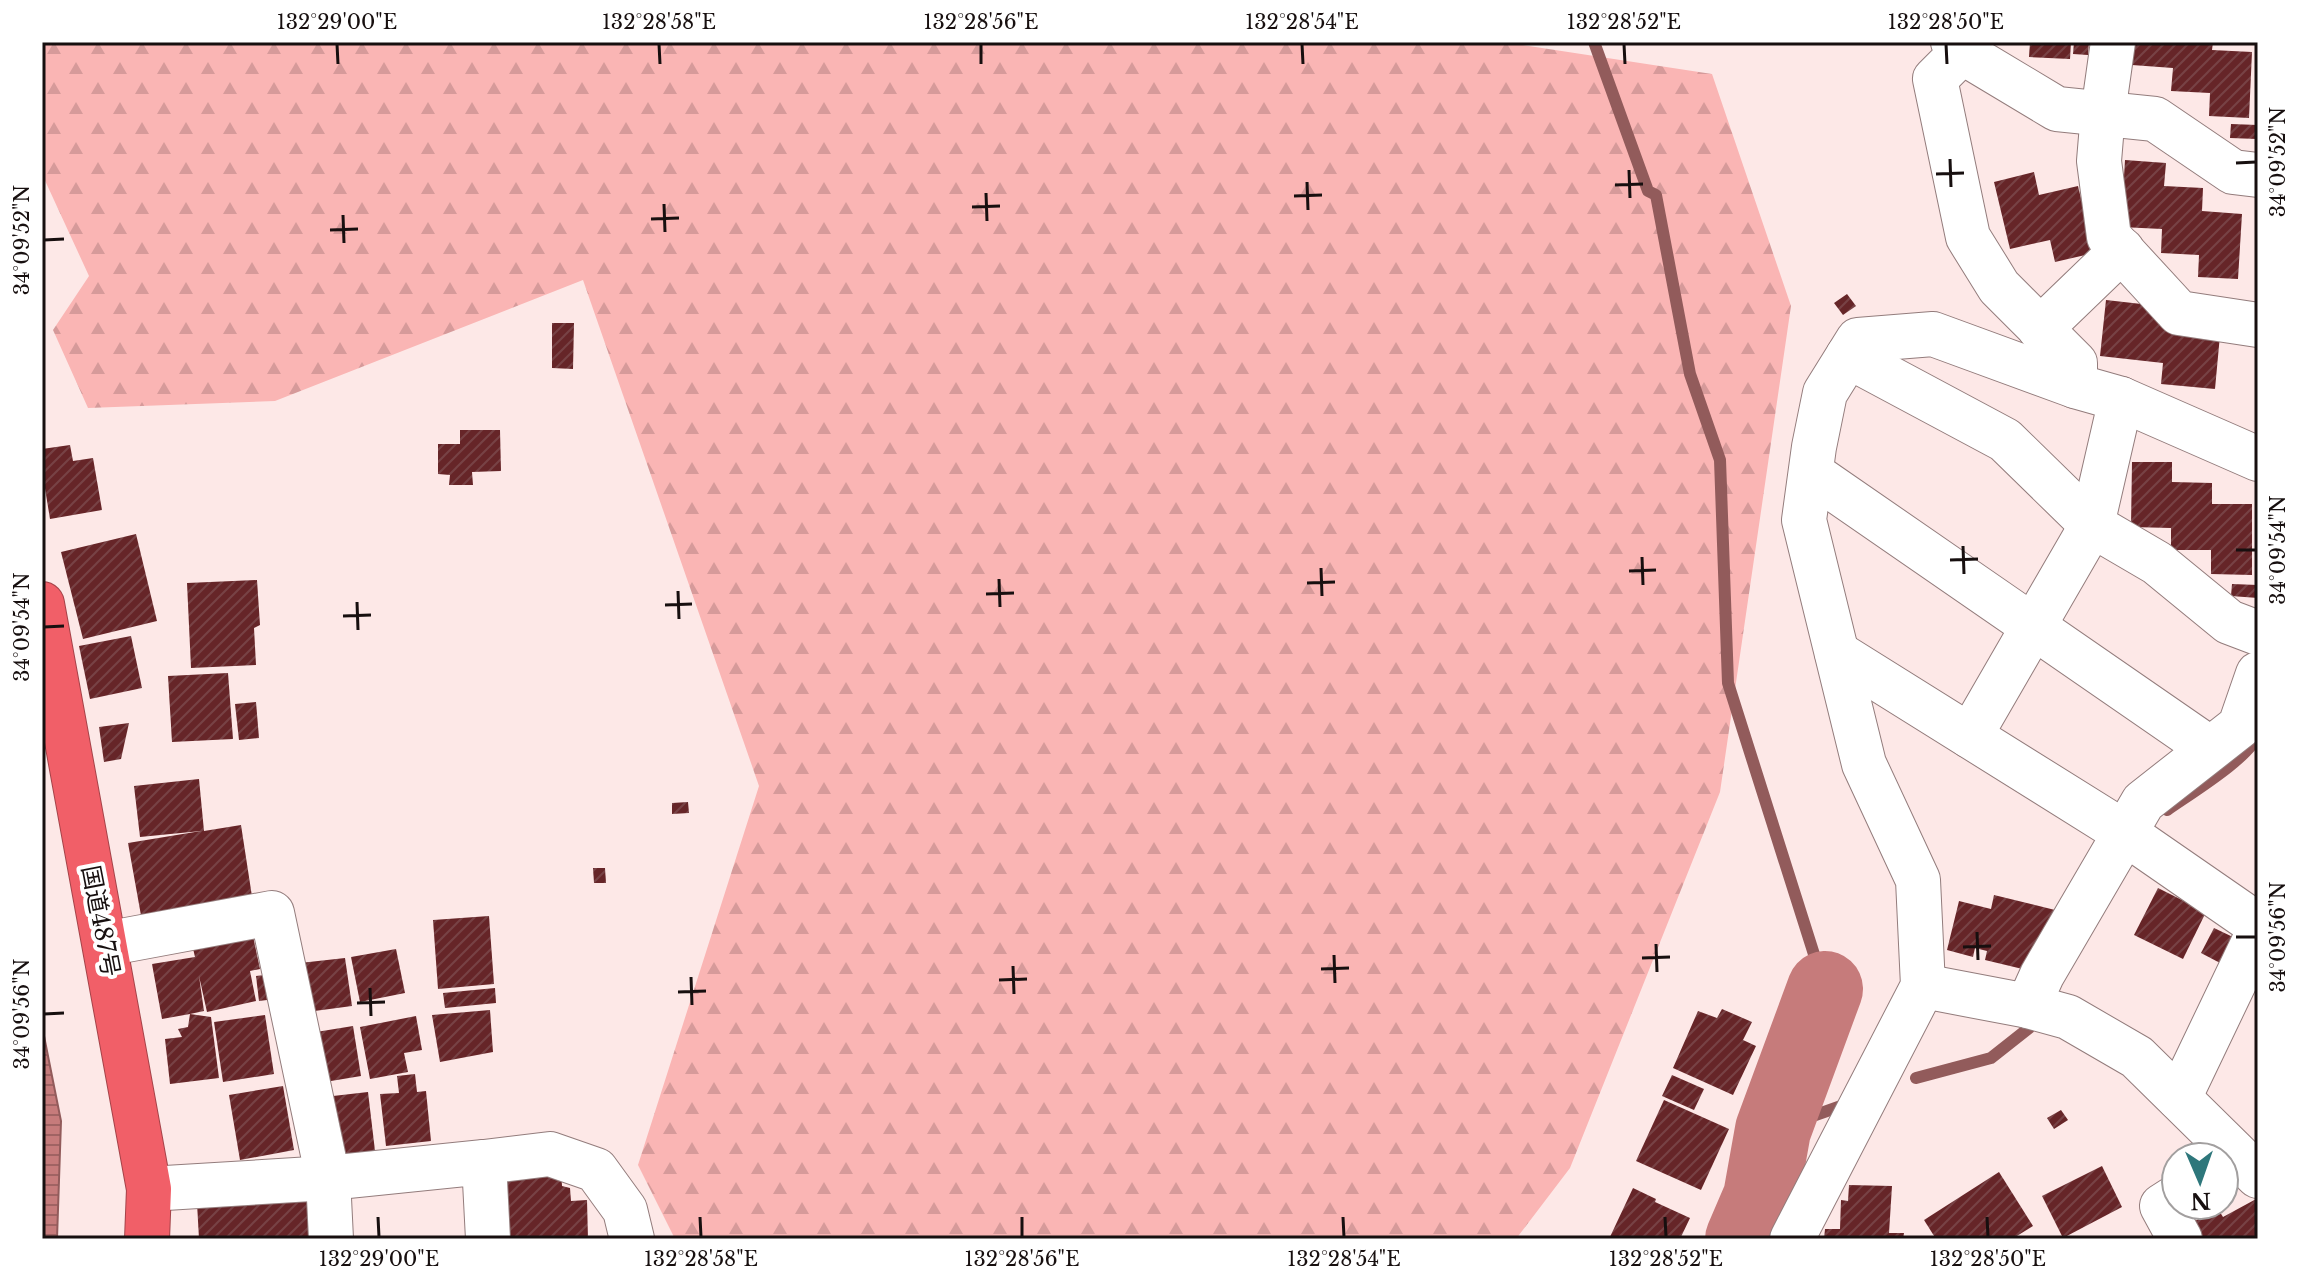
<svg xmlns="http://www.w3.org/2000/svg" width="2300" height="1281" font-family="'Libre Baskerville','Noto Sans JP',serif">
	<defs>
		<pattern id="forest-firs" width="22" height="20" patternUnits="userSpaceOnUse" patternTransform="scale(2)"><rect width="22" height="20" fill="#fab5b4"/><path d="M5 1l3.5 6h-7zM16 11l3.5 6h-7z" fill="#d69a9a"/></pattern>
		<pattern id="water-rules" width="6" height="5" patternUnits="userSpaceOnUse" patternTransform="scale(2)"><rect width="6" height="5" fill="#c67b7b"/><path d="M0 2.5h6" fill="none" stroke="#a06363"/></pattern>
		<pattern id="building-hatch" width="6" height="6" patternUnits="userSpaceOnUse" patternTransform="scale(2)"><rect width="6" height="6" fill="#662528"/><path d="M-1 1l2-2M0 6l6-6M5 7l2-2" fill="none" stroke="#774245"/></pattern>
	</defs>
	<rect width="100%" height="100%" fill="#fde8e7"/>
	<polygon fill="url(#forest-firs)" points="42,42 1503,42 1712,74 1791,306 1720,792 1570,1168 1516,1239 675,1239 638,1165 759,786 583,280 275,401 88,408 53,330 89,276 42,174"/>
	<polygon fill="url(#water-rules)" stroke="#925b5b" stroke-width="2" points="42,1026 61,1121 57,1239 42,1239"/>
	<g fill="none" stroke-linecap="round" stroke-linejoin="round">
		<g stroke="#925b5b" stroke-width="12">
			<polyline points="1594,42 1648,191 1656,195 1690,374 1720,460 1728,683 1825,989"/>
			<path d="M2167,810c21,-15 84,-53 91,-76"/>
			<polyline points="1916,1078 1991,1058 2029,1028 2037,1017"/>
			<polyline points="1773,1130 1844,1105"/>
		</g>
		<polyline stroke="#c67b7b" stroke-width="76" points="1743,1239 1761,1197 1773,1130 1825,989"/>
	</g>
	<g fill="url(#building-hatch)">
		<polygon points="2030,42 2071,42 2070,59 2029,57"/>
		<polygon points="2074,42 2089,42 2088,55 2073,54"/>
		<polygon points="2133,42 2213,42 2212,50 2252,52 2249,118 2209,116 2210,93 2171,91 2173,68 2132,65"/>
		<polygon points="2231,124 2258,125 2257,139 2230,138"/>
		<polygon points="2125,160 2166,163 2164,186 2203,188 2202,211 2242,214 2238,279 2198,277 2199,255 2161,253 2162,229 2121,227"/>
		<polygon points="2034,172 2039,195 2078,186 2094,253 2055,262 2050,240 2010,249 1994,182"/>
		<polygon points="1847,294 1856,306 1843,315 1834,303"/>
		<polygon points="2106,300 2168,307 2220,335 2215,389 2161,384 2163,363 2100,356"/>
		<polygon points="552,323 574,323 573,369 552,368"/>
		<polygon points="460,430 500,430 501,471 472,472 473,485 449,485 450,475 438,474 438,444 460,444"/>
		<polygon points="70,445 73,461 93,458 102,510 50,519 42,470 42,449"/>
		<polygon points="2132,462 2172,462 2172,482 2212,483 2212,504 2252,504 2252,575 2211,574 2211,550 2171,550 2171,528 2131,527"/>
		<polygon points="136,534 157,621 83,639 61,552"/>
		<polygon points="257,580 260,625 254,628 256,665 191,668 187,583"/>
		<polygon points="2232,584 2258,585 2258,598 2231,596"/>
		<polygon points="131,636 142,688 90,699 79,646"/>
		<polygon points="228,673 233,739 172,742 168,676"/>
		<polygon points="256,702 259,738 239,740 235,704"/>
		<polygon points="129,723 121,759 104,762 99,727"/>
		<polygon points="199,779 204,831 241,825 253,903 142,921 128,843 201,831 140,837 134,786"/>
		<polygon points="688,802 689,813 672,814 672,803"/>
		<polygon points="593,868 605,868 606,883 594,883"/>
		<polygon points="2158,888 2206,912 2183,959 2134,935"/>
		<polygon points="1994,895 2059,911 2039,973 1985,960 1987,951 1975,948 1973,957 1947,950 1959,901 1991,909"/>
		<polygon points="489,916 494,984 438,989 433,920"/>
		<polygon points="251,927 260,969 250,971 256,1001 207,1012 199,976 204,1011 190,1014 211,1017 219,1078 170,1084 165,1039 182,1037 178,1029 188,1027 190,1014 162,1019 152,964 195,957 191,940"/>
		<polygon points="2214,928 2235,938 2222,964 2201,953"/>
		<polygon points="396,949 405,993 360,1002 351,957"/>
		<polygon points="345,958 352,1006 307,1012 300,963"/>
		<polygon points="264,975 267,1000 259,1001 256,976"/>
		<polygon points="495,988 496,1003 445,1008 443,993"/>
		<polygon points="1722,1009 1752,1022 1743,1040 1756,1046 1733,1095 1673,1068 1698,1011 1717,1018"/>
		<polygon points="490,1010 493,1052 440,1062 432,1015"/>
		<polygon points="265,1015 274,1074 223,1082 214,1022"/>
		<polygon points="416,1016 422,1050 404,1053 408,1072 370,1079 360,1027"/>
		<polygon points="353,1026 361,1076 319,1083 310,1033"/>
		<polygon points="415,1074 417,1092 426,1091 431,1141 386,1146 380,1094 399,1093 397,1076"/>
		<polygon points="1672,1075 1704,1089 1694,1110 1662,1096"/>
		<polygon points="283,1086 294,1150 240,1160 229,1095"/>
		<polygon points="368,1092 375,1151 328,1156 333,1096"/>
		<polygon points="1664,1100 1729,1129 1701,1190 1636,1161"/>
		<polygon points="2061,1110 2068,1120 2054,1129 2047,1118"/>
		<polygon points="2102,1166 2122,1207 2063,1238 2042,1196"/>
		<polygon points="561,1170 562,1186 570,1188 571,1201 587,1200 588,1239 501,1239 498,1172"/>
		<polygon points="1999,1172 2033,1226 2012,1239 1936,1239 1924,1220"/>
		<polygon points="1849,1185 1892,1186 1889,1233 1904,1233 1903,1239 1824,1239 1825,1229 1840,1229 1841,1200 1848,1201"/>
		<polygon points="1633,1188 1656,1199 1655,1202 1690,1218 1680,1239 1609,1239"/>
		<polygon points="316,1196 319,1239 199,1239 197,1203"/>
		<polygon points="2258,1198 2258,1239 2203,1239 2193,1222 2218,1209 2223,1217"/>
	</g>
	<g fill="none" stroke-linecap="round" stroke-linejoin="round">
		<defs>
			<g id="minor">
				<polyline points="1953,42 1962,52 1935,79 1968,237 1999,287 2075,363 2075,386"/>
				<polyline points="2113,42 2103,113 2099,161 2109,237 2179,313 2258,325"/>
				<polyline points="1962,52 2057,109 2155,119 2233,172 2258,175"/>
				<polyline points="2040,329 2122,250"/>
				<polyline points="1848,356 2005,440 2092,525 2157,563 2229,622 2258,633"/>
				<polyline points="1811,473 2209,748"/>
				<polyline points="1837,653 2125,833 2258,925"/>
				<polyline points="1970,736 2092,525 2121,399"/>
				<polyline points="105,944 272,913 328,1178 331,1239"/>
				<polyline points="1923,986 2028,1006 2042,975 2143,802 2240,726 2258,674"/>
				<polyline points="2028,1006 2068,1017 2137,1057 2258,1176"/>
				<polyline points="2179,1098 2258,933"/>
				<polyline points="484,1162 550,1154 596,1170 625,1210 632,1239"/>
				<polyline points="149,1189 328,1178 484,1162 488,1239"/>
				<polyline points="2176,1197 2162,1206 2180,1239"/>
				<polyline points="1792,1239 1923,986 1918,880 1864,764 1804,520 1814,447 1825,393 1858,340 1933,334 2075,386 2121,399 2258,459"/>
			</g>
			<polyline id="highway" points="42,604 149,1189 147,1239"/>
		</defs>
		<use href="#minor" stroke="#937c7c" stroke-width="46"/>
		<use href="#highway" stroke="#a54349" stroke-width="46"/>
		<use href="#minor" stroke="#fff" stroke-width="44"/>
		<use href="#highway" stroke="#f15f68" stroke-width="44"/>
	</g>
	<path fill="none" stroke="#170f0f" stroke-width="3" d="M337,44l1,20M659,44l1,20M981,44v20M1302,44l1,20M1624,44l1,20M1946,44l1,20M1950,159l1,28M2236,163l20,-1M1629,170l1,28M1936,174l28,-1M1307,182l1,28M1615,185l28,-1M986,193l1,28M1294,196l28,-1M664,204l1,28M972,207l28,-1M343,215l1,28M651,219l28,-1M330,230l28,-1M44,240l20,-1M1963,546l1,28M2236,550h20M1642,557l1,28M1950,560l28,-1M1321,568l1,28M1629,571l27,-1M999,579l1,28M1307,583l28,-1M678,591l1,28M986,594l28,-1M357,602l1,28M665,605l27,-1M343,616l28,-1M44,627l20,-1M1977,932l1,28M2236,937h20M1656,944l1,28M1963,947l28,-1M1334,955l1,28M1642,958l28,-1M1013,966l1,28M1321,969l28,-1M691,977l1,28M999,980l28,-1M370,988l1,28M678,992l28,-1M357,1003l28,-1M44,1014l20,-1M378,1217l1,20M700,1217l1,20M1022,1217v20M1343,1217l1,20M1665,1217l1,20M1987,1217l1,20"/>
	<g text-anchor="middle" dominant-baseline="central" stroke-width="8" stroke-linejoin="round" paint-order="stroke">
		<g font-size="24" fill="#170f0f" stroke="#fff">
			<text transform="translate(101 921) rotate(79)">国道487号</text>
		</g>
	</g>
	<rect width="2300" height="1281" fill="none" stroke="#ffffff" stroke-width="88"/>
	<g transform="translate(2200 1181) rotate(178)"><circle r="38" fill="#ffffff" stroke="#a29f9f" stroke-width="2"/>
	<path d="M0-6L14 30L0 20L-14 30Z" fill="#2e777b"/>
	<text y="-12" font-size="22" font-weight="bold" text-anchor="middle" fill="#170f0f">N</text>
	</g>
	<rect x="44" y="44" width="2212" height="1193" fill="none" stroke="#170f0f" stroke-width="3"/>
	<g font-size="20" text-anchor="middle" fill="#170f0f">
		<text x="337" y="29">132°29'00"E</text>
		<text x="659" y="29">132°28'58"E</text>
		<text x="981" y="29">132°28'56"E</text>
		<text x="1302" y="29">132°28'54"E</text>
		<text x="1624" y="29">132°28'52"E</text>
		<text x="1946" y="29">132°28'50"E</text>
		<text transform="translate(2278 162) rotate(-90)" y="7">34°09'52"N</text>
		<text transform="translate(22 240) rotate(-90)" y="7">34°09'52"N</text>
		<text transform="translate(2278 550) rotate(-90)" y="7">34°09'54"N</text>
		<text transform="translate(22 627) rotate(-90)" y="7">34°09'54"N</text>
		<text transform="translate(2278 937) rotate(-90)" y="7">34°09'56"N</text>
		<text transform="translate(22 1014) rotate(-90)" y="7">34°09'56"N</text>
		<text x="379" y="1266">132°29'00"E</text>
		<text x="701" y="1266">132°28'58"E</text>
		<text x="1022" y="1266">132°28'56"E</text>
		<text x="1344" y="1266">132°28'54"E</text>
		<text x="1666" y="1266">132°28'52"E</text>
		<text x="1988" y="1266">132°28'50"E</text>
	</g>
</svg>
